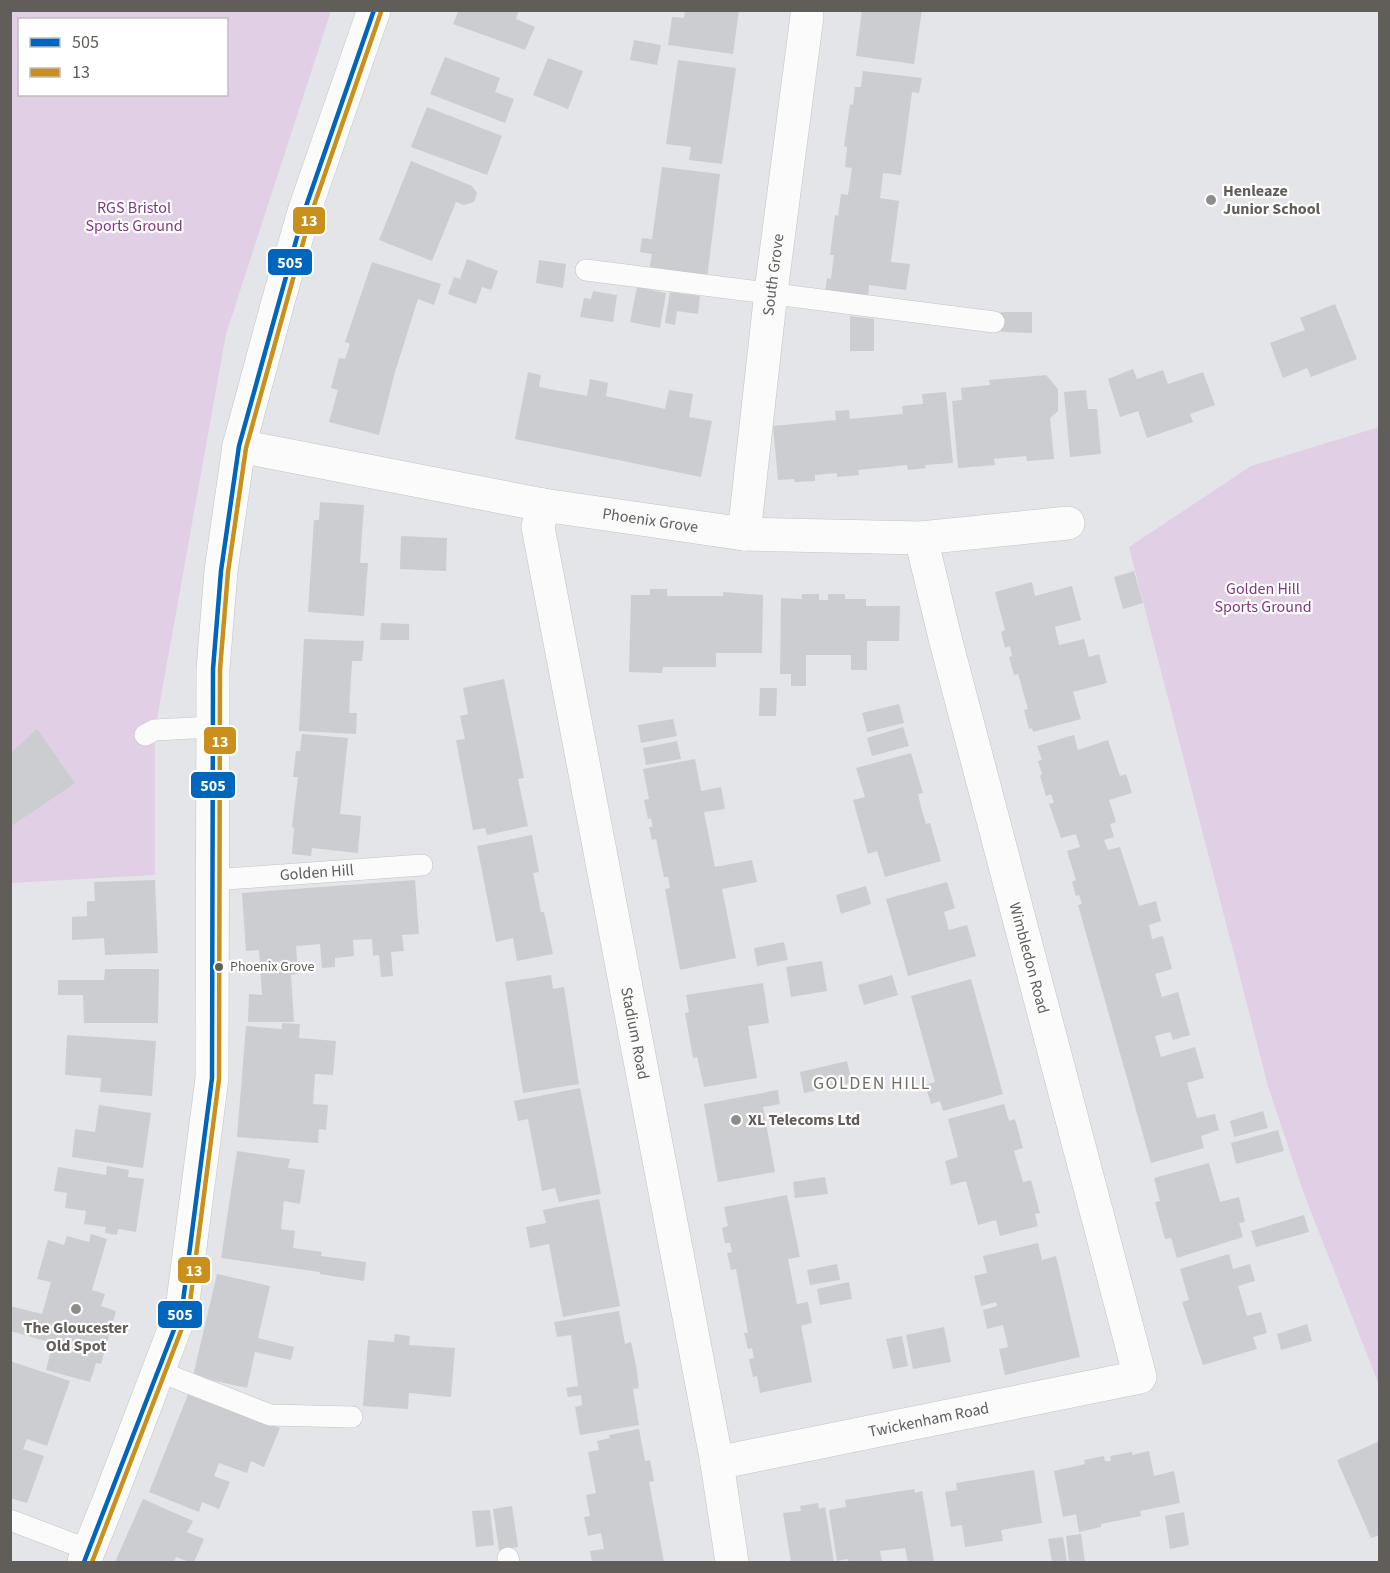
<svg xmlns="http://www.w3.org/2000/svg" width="1390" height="1573" font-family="'Source Sans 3',sans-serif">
	<rect width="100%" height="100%" fill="#e3e5e9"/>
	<g fill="#e1cfe6" fill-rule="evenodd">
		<path d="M11,11h320l-105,323 -71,396v145l-144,8zM20,20h206v74h-206z"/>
		<polygon points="1379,427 1380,427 1379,1385 1304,1194 1268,1086 1129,547 1251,466"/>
	</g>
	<g fill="#cccdd0">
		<polygon points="459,10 519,10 516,19 535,27 525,50 453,24"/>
		<polygon points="685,10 739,10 733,54 668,45 672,17 684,18"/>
		<polygon points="862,10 922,10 914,64 856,56"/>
		<polygon points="634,40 661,45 657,65 630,60"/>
		<polygon points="445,57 500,78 495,92 514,99 505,123 430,94"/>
		<polygon points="548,58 583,71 568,109 533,95"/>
		<polygon points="678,60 736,68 722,164 689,160 691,147 666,144"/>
		<polygon points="863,71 922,78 919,93 912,92 901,175 883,173 880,198 899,201 891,262 910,264 906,290 869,285 868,298 825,293 827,278 831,279 834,255 830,255 835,215 838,216 841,194 848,195 852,168 845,167 847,147 844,146 850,104 853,105 855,87 861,87"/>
		<polygon points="427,107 502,136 487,175 411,147"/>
		<polygon points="411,161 472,186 477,193 474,202 464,205 456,202 432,261 379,240"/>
		<polygon points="662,167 720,174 707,278 649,270 652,254 640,252 642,238 652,239"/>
		<polygon points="467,259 498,271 491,290 482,287 476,304 448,294 454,277 460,279"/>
		<polygon points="539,260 566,264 563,288 536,283"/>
		<polygon points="372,262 441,284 434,305 418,299 395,372 379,435 329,422 338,390 331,388 339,358 345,359 350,344 345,342"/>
		<polygon points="637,287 666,293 660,328 630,322"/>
		<polygon points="593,291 617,295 613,322 580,317 584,298 591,299"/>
		<polygon points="670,292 700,296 698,314 677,311 675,325 665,323"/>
		<polygon points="1335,304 1357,359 1311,377 1307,368 1283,378 1270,343 1305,330 1300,318"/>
		<polygon points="1001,312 1032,312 1032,333 1001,332"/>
		<polygon points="850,316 874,319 874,351 850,351"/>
		<polygon points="1133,369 1137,379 1163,370 1168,384 1203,372 1215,405 1190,414 1193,422 1147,438 1138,411 1120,417 1108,379"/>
		<polygon points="528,372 541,375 539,387 587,396 590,379 608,383 606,396 665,409 669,390 693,394 689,417 712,421 701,477 515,439"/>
		<polygon points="1046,375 1058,389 1058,411 1050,418 1054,459 1027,461 1026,456 994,459 995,465 958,468 952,401 962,400 961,388 990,385 989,380"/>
		<polygon points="1086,390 1088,409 1097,409 1101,454 1070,457 1064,392"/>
		<polygon points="946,392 953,463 925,465 926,468 908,470 907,465 858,470 859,475 837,477 837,473 815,475 815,481 795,482 794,479 778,480 773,426 836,420 835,411 849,410 850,419 903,414 902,406 923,404 922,394"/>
		<polygon points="320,502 364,505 360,563 368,563 364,616 308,612 314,520 319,520"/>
		<polygon points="401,536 447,538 446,571 400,569"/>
		<polygon points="1134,571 1143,603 1123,609 1114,577"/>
		<polygon points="1032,582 1035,596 1072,586 1081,620 1055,627 1059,645 1084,639 1089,657 1099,654 1107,683 1073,692 1081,719 1033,732 1032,728 1029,729 1024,710 1028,709 1018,674 1014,675 1009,657 1012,656 1010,646 1005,648 1001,632 1005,630 995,592"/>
		<polygon points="650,589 667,589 667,596 723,596 723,592 763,595 762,653 716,653 716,667 663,667 662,673 629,672 631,595 650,595"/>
		<polygon points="802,594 819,594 819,600 828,600 828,594 845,594 845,599 866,599 866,606 900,606 899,641 867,641 867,670 851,670 851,655 806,655 806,686 791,686 791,674 780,674 781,598 802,599"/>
		<polygon points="381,623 409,624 409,640 380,640"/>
		<polygon points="304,639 364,641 362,661 352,661 349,713 357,713 356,734 299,731"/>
		<polygon points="504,679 524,778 518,779 528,826 487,835 485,828 473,830 456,740 465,739 460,716 468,714 463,688"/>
		<polygon points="760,688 777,688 776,716 759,716"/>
		<polygon points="899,704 904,723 867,732 862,713"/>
		<polygon points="673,719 677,736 641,743 638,725"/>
		<polygon points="903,727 909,746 872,756 867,738"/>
		<polygon points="37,729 75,783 10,827 10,754"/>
		<polygon points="302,734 348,738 340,814 361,816 358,853 312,848 311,856 292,854 294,828 292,827 298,777 293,777 296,751 300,751"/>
		<polygon points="1074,735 1078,750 1108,740 1120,776 1126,774 1132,793 1109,800 1116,822 1110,824 1114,837 1104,840 1108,850 1120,847 1139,906 1156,901 1161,921 1149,925 1152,939 1163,936 1172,969 1155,974 1162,997 1178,992 1190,1035 1173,1040 1170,1032 1155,1036 1161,1057 1195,1047 1204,1078 1187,1083 1197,1118 1215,1114 1219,1130 1201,1136 1204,1148 1151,1163 1078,905 1082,904 1079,895 1076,896 1072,882 1076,880 1067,851 1080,847 1076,834 1061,838 1049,804 1054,803 1051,794 1046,796 1040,776 1042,774 1038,761 1042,760 1037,746"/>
		<polygon points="677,741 681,759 646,765 643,748"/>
		<polygon points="911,753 923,793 918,794 921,807 926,824 930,823 941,861 885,877 877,851 868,854 853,800 865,797 856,768"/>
		<polygon points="695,759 701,791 721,787 725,809 704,812 715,867 752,860 757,882 722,889 736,958 680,970 665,889 670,888 668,877 664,877 656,839 652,840 649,827 652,827 652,823 651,818 648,819 644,800 649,799 643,769"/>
		<polygon points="532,835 539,872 533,873 541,912 544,912 553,954 517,961 513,938 496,942 477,846"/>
		<polygon points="155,880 158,953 105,955 104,938 72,940 72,917 87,916 87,901 95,901 94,882"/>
		<polygon points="415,880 419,934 402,935 404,951 391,952 393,976 381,977 379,955 373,956 372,939 353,940 354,956 335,958 335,967 322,968 320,944 296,946 298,974 291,975 294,1022 248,1022 249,994 262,995 259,950 246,951 242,893"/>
		<polygon points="947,882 955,908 944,912 949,930 967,925 976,956 908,976 886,899"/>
		<polygon points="866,886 871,904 841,914 836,895"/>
		<polygon points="784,942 788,960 757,966 754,948"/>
		<polygon points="822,961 827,991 791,997 786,967"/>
		<polygon points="105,969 159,969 158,1023 84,1023 83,995 58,995 58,980 104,980"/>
		<polygon points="551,975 553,989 564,987 579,1084 523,1093 505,982"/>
		<polygon points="892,975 898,995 864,1005 858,985"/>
		<polygon points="971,979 1003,1094 943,1111 940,1101 931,1104 925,1085 935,1082 911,996"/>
		<polygon points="763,983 769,1023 748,1026 757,1078 704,1087 697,1057 693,1058 685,1013 689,1012 686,995"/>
		<polygon points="282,1023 300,1024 299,1038 336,1041 333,1075 315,1074 313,1104 328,1105 326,1130 319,1129 318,1143 237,1137 246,1026 282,1029"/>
		<polygon points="67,1035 156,1041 152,1096 100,1092 101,1078 65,1075"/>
		<polygon points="847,1061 852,1083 804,1093 800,1072"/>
		<polygon points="580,1088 601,1194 559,1202 555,1188 542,1191 528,1119 518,1121 514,1101"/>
		<polygon points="778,1090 780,1104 763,1107 775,1172 718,1182 704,1104"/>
		<polygon points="1004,1104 1009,1121 1015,1119 1023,1148 1014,1151 1023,1182 1031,1180 1040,1213 1035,1214 1038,1226 1000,1236 996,1220 978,1225 966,1181 951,1185 945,1161 958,1157 948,1119"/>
		<polygon points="99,1105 151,1113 143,1168 72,1157 75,1129 95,1132"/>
		<polygon points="1263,1111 1268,1128 1234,1137 1230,1121"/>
		<polygon points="1278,1130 1284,1151 1236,1164 1231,1143"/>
		<polygon points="237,1151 290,1159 288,1168 305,1170 300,1204 284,1201 281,1229 295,1231 293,1248 322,1252 321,1256 366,1262 364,1281 320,1274 320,1272 221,1258"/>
		<polygon points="1209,1163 1220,1202 1239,1197 1245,1222 1239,1223 1243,1237 1177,1258 1171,1238 1165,1239 1155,1202 1160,1201 1154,1178"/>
		<polygon points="107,1166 129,1170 128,1177 144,1179 136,1232 118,1229 117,1235 105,1233 106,1227 84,1224 86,1211 65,1208 67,1193 54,1191 58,1167 106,1175"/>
		<polygon points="825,1177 828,1194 795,1198 793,1182"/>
		<polygon points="787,1195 800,1257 788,1259 797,1304 808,1302 812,1323 801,1326 812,1382 760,1393 757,1376 753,1377 749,1359 754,1358 752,1348 748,1349 744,1333 748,1333 736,1269 731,1270 727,1253 732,1252 730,1243 725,1243 722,1228 728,1226 724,1207"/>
		<polygon points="599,1199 620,1306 563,1317 549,1244 530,1248 526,1227 546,1223 543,1210"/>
		<polygon points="1304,1215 1309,1232 1256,1247 1251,1231"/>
		<polygon points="91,1234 107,1239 92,1290 105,1294 101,1306 116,1311 101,1364 96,1363 90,1382 46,1370 53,1343 10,1331 10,1306 42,1314 51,1282 37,1279 48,1240 64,1245 67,1236 89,1242"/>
		<polygon points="1038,1243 1042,1260 1056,1256 1080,1357 1005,1375 999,1349 1008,1347 1003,1325 987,1329 983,1310 997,1306 996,1302 981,1306 974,1276 987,1273 983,1256"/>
		<polygon points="1229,1254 1233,1269 1250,1264 1255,1281 1238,1286 1247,1316 1261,1312 1267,1333 1253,1337 1257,1349 1203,1365 1182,1302 1189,1300 1180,1269"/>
		<polygon points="837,1264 840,1280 810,1285 807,1270"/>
		<polygon points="217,1274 270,1286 258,1338 294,1347 291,1360 255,1352 247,1388 193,1376"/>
		<polygon points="849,1282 852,1299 820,1305 817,1289"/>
		<polygon points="619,1311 625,1344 631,1342 636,1365 639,1388 633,1389 639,1425 580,1435 575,1407 582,1405 581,1395 568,1397 566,1388 578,1386 571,1335 557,1337 554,1322"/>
		<polygon points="1307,1324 1312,1341 1281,1350 1277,1334"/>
		<polygon points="944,1327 951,1362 913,1369 906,1335"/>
		<polygon points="395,1334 410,1336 409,1345 455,1348 451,1397 409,1393 408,1409 363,1406 368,1340 394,1342"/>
		<polygon points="902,1336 908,1366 893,1369 886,1339"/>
		<polygon points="10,1361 70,1381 47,1446 27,1439 23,1449 44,1456 27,1503 10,1498"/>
		<polygon points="189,1392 280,1428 264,1467 251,1461 247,1473 219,1463 214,1476 230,1482 219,1509 202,1502 199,1512 149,1492"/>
		<polygon points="639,1429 645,1461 650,1460 654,1481 649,1482 664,1562 592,1562 590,1551 604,1549 601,1533 588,1536 584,1517 590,1516 586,1495 596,1493 588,1452 599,1450 597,1441 610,1438 609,1435"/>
		<polygon points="1380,1441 1380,1535 1371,1538 1337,1460"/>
		<polygon points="1149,1451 1154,1476 1174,1471 1180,1503 1140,1511 1141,1516 1101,1524 1101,1527 1079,1532 1076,1514 1063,1517 1054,1471 1085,1464 1084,1460 1104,1456 1105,1461 1109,1461 1111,1460 1110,1456 1132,1452 1132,1455"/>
		<polygon points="1034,1470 1042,1523 1001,1530 1003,1541 965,1547 962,1525 951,1527 945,1492 957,1490 956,1483"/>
		<polygon points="914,1489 915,1493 922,1491 934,1561 908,1562 905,1548 880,1551 882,1562 849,1562 848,1559 837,1561 829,1510 846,1507 845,1500"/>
		<polygon points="143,1499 193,1521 187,1532 204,1539 194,1562 189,1562 176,1557 174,1562 115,1562"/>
		<polygon points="818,1503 819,1509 825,1507 834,1562 791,1562 783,1513 801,1511 800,1506"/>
		<polygon points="512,1506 518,1547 499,1550 493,1509"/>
		<polygon points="490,1510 494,1545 476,1547 472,1511"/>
		<polygon points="1184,1512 1189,1545 1170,1549 1165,1516"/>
		<polygon points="1081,1534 1085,1562 1069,1562 1066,1536"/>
		<polygon points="1063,1537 1067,1562 1052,1562 1048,1539"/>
	</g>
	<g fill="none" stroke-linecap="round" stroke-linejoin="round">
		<defs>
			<g id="service">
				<polyline points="586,270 994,322"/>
				<polyline points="145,735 155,730 212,727"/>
				<path id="s1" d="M212,880l210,-15"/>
				<polyline points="158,1371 270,1415 352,1417"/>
				<polyline points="10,1520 89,1550"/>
				<polyline points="508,1558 509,1562"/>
			</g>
			<g id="minor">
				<path id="s2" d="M239,446l304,59 201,29 177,4 147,-15"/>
				<path id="s3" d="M543,505l-5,22 179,936 15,99"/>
				<path id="s4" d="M744,534l27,-242 36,-276"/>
				<path id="s5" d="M717,1463l423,-86 -195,-739 -24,-100"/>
			</g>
			<polyline id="secondary" points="84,1562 108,1503 182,1309 212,1078 213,669 221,571 239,446 278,302 304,212 374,10"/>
		</defs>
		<use href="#service" stroke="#c4c3c3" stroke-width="22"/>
		<use href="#minor" stroke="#c4c3c3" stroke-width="34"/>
		<use href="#secondary" stroke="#c3c3c3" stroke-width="34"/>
		<use href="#service" stroke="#fbfbfc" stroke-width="21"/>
		<use href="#minor" stroke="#fbfbfc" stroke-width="33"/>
		<use href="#secondary" stroke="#fbfbfc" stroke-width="33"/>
		<defs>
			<polyline id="bus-1" points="84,1562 182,1309 212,1078 213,669 221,571 239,446 304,212 374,10"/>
			<polyline id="bus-2" points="92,1562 189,1310 219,1079 220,669 228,572 246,448 311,214 381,12"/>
		</defs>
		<use href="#bus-1" stroke="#fff" stroke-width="9"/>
		<use href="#bus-2" stroke="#fff" stroke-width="9"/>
		<use href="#bus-1" stroke="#0065bd" stroke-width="4.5"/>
		<use href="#bus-2" stroke="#ca901b" stroke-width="4.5"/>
	</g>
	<g fill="#8e8d8b" stroke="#fff" stroke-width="2">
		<circle cx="1211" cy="200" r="6"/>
		<circle cx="736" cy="1120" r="6"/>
		<circle cx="76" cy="1309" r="6"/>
	</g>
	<circle fill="#615d59" stroke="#fff" stroke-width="2" cx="219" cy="967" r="5"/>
	<g text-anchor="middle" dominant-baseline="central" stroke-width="4.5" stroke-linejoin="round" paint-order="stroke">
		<g font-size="14" fill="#615d59" stroke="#fff" text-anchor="start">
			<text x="230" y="967">Phoenix Grove</text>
		</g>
		<g font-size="16" font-weight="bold" fill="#615d59" stroke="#fff" text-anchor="start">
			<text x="1223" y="191">Henleaze<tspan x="1223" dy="18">Junior School</tspan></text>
			<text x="748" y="1120">XL Telecoms Ltd</text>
			<text x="76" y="1328" text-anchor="middle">The Gloucester<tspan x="76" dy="18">Old Spot</tspan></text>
		</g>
		<g font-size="16" fill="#7f3683" stroke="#fff">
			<text x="134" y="208">RGS Bristol<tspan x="134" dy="18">Sports Ground</tspan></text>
			<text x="1263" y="589">Golden Hill<tspan x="1263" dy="18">Sports Ground</tspan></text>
		</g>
		<g font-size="16" fill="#615d59" stroke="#fff">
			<text stroke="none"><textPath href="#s4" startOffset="261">South Grove</textPath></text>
			<text stroke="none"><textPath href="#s2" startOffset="418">Phoenix Grove</textPath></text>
			<text stroke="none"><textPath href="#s1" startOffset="105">Golden Hill</textPath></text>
			<text transform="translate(1029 958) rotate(75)">Wimbledon Road</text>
			<text stroke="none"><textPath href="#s3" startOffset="538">Stadium Road</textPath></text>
			<text stroke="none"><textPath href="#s5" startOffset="216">Twickenham Road</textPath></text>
		</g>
		<g font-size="18" letter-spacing="1.5" fill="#736e6a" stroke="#fff">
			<text x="872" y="1083">GOLDEN HILL</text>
		</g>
	</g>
	<g stroke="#fff" stroke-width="2">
		<rect x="292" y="206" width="34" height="29" rx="6" fill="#ca901b"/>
		<rect x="267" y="248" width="46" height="28" rx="6" fill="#0065bd"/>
		<rect x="203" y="726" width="34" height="29" rx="6" fill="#ca901b"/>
		<rect x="190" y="771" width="46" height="28" rx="6" fill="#0065bd"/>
		<rect x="177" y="1256" width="34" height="28" rx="6" fill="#ca901b"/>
		<rect x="157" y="1300" width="46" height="29" rx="6" fill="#0065bd"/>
	</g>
	<g font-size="16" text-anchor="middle" font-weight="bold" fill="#fff">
		<text x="309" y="226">13</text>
		<text x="290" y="268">505</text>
		<text x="220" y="747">13</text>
		<text x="213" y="791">505</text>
		<text x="194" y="1276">13</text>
		<text x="180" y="1320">505</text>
	</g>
	<rect width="1390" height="1573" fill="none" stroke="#615d59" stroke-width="24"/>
	<rect x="18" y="18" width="210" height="78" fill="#ffffff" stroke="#c0bebd" stroke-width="1.5"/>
	<rect x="30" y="38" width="30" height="9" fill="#0065bd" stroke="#c0bebd" stroke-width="1.5"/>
	<text x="72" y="48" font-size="18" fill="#615d59">505</text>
	<rect x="30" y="68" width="30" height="9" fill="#ca901b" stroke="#c0bebd" stroke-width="1.5"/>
	<text x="72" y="78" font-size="18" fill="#615d59">13</text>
</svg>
